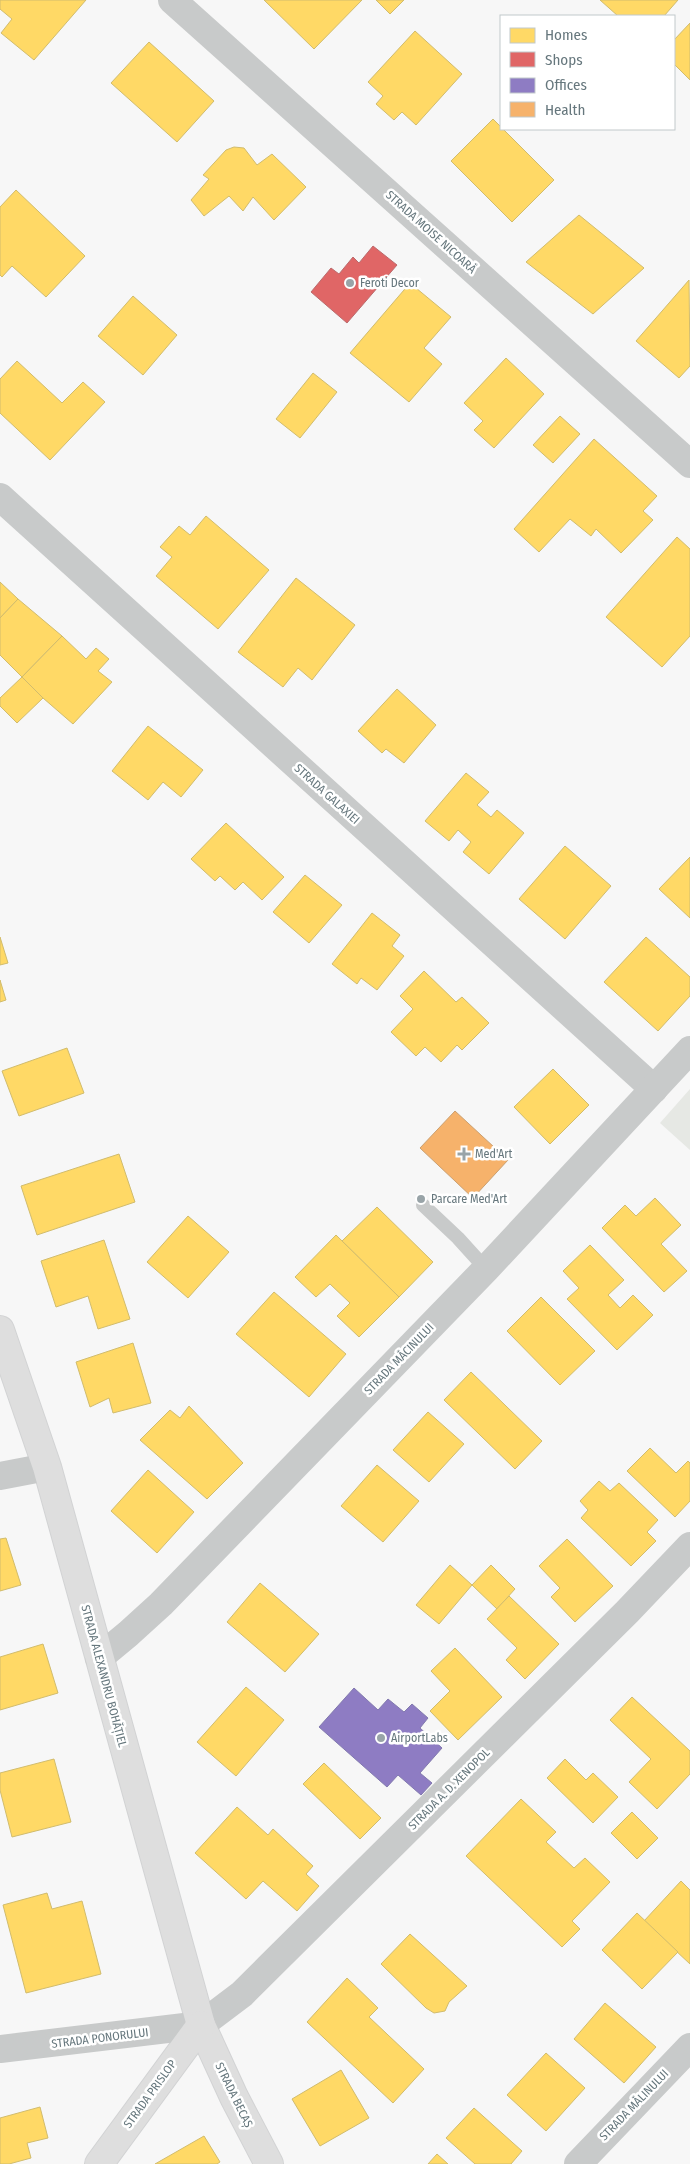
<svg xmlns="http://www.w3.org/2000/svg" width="690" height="2164" font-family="'Fira Sans Condensed',sans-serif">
	<rect width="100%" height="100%" fill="#f7f7f7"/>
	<polygon fill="#e6e8e4" points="690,1089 690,1150 660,1123"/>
	<g fill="#ffd966" stroke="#d1bc6d">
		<polygon points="0,0 86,0 34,60 1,33 12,19 0,9"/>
		<polygon points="264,0 362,0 314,49"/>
		<polygon points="376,0 404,0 390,14"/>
		<polygon points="600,0 678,0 664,16 618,16"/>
		<polygon points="690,23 690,80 674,64 674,40"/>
		<polygon points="415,31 462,74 416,125 402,112 394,120 376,104 383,96 368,82"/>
		<polygon points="149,42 214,101 177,142 111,83"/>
		<polygon points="493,119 554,180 512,222 451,161"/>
		<polygon points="234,147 244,148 257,165 272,154 306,187 274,220 253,197 243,211 229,196 204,216 191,200 209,179 203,175 226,150"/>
		<polygon points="16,190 85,256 46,297 12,266 2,277 0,275 0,207"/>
		<polygon points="579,215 644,268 593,314 526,262"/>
		<polygon points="689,280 690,366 679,378 636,341"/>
		<polygon points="410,283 451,317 424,348 442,364 409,402 350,353"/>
		<polygon points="133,296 177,335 143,375 98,336"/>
		<polygon points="506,358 544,394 494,448 474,430 483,421 464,403"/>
		<polygon points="17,361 62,403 83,382 105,402 50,460 0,413 0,379"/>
		<polygon points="313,373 337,392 300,438 276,419"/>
		<polygon points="560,416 580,434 553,463 533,445"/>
		<polygon points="594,439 657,496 643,511 653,520 621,553 596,529 591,536 570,519 539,552 514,529"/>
		<polygon points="206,516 269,570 218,629 156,576 172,557 160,547 179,526 190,535"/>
		<polygon points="677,537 690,549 690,636 662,667 606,617"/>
		<polygon points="296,578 355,625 312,680 298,668 283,687 238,652"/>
		<polygon points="0,582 18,599 0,618"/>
		<polygon points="18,599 62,636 22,677 0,655 0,618"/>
		<polygon points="62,636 86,659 96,648 109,659 98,671 112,682 73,724 43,698 22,677"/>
		<polygon points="22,677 43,698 17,723 0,706 0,698"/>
		<polygon points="397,689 436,725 404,763 386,749 382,753 358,731"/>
		<polygon points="148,726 203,770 181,797 163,782 148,800 112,771"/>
		<polygon points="466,773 489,792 477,805 491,817 497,810 524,833 489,874 463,852 471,842 458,830 449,841 425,821"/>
		<polygon points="226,823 284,877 262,900 243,882 235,890 220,876 215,881 191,859"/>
		<polygon points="565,846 611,886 565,939 519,899"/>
		<polygon points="690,857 690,918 659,889"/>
		<polygon points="305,875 342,905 309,943 273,912"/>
		<polygon points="372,913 400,935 392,946 404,956 377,990 361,978 357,984 332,964"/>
		<polygon points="0,937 8,963 0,965"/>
		<polygon points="646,937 690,977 690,996 658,1031 604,982"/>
		<polygon points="424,971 456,1002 462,997 489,1023 462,1050 457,1045 441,1062 425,1047 416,1056 391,1032 413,1009 400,996"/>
		<polygon points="0,980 6,1000 0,1002"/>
		<polygon points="67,1048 84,1093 19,1116 2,1071"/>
		<polygon points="553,1069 589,1105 550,1144 514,1107"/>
		<polygon points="119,1154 135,1202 37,1235 21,1186"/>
		<polygon points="655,1198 681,1225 661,1244 687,1271 664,1292 602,1228 625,1205 636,1216"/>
		<polygon points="377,1207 433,1262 399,1297 342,1241"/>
		<polygon points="188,1216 229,1252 188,1298 147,1262"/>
		<polygon points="336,1235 399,1297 359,1337 337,1316 350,1303 330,1284 316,1297 295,1277"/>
		<polygon points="104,1240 130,1319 98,1329 88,1296 56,1307 41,1261"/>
		<polygon points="590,1245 624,1280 608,1295 620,1308 633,1295 653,1315 617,1350 567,1299 579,1288 563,1271"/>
		<polygon points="274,1292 346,1354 309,1397 236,1334"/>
		<polygon points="541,1297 595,1351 560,1385 507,1331"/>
		<polygon points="133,1343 151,1403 113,1413 109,1398 90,1407 76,1362"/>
		<polygon points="471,1372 542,1441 515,1469 444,1400"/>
		<polygon points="189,1406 243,1463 207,1499 140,1440 170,1410 180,1418"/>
		<polygon points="428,1412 464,1444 429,1482 393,1450"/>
		<polygon points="650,1448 676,1473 688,1461 690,1463 690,1501 675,1517 627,1471"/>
		<polygon points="377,1465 419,1501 383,1542 341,1506"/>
		<polygon points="148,1470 194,1512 157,1553 111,1511"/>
		<polygon points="599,1481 610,1491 619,1483 658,1520 647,1532 656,1541 631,1566 581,1518 588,1510 580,1501"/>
		<polygon points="6,1538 21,1585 0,1591 0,1539"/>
		<polygon points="567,1539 613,1586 575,1622 551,1597 560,1588 539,1566"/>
		<polygon points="450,1565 472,1585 439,1624 416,1605"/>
		<polygon points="491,1565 515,1589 497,1609 472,1585"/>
		<polygon points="260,1583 319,1634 285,1672 227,1622"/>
		<polygon points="509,1596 559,1644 525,1679 506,1660 517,1648 487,1619"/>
		<polygon points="43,1644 58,1693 0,1710 0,1657"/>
		<polygon points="455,1648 502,1697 458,1740 430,1711 450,1691 431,1671"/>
		<polygon points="246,1687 284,1720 236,1776 197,1742"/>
		<polygon points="632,1697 690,1751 690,1774 657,1809 629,1782 651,1759 610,1720"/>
		<polygon points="54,1759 71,1822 12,1837 0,1790 0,1773"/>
		<polygon points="565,1759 586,1780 593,1773 618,1797 593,1823 547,1778"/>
		<polygon points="324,1763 381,1818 360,1839 303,1784"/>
		<polygon points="521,1799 556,1832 546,1842 574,1868 585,1858 610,1882 572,1921 580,1929 562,1947 466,1856"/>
		<polygon points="237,1807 268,1835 273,1829 313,1866 306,1874 319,1886 297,1911 263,1881 246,1899 195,1853"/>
		<polygon points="632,1812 658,1838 637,1859 611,1833"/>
		<polygon points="681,1881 690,1890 690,1964 644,1921"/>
		<polygon points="47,1893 52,1909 82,1901 101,1974 26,1993 3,1905"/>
		<polygon points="637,1913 678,1952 642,1989 602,1950"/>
		<polygon points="410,1934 467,1986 449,2002 445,2011 434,2013 426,2008 381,1964"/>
		<polygon points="347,1978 378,2008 369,2017 424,2069 393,2103 307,2022"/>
		<polygon points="605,2003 656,2047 624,2083 574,2039"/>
		<polygon points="546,2053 585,2088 546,2131 507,2095"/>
		<polygon points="341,2070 369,2118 320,2146 292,2099"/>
		<polygon points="40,2107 48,2138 27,2143 31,2158 9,2164 0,2164 0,2118"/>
		<polygon points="474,2108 522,2151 511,2164 475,2164 446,2138"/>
		<polygon points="204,2136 220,2162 217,2164 155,2164"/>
		<polygon points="437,2154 448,2164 428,2164"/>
	</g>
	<polygon fill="#e06666" stroke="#bb6b6d" points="373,246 397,265 347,323 311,292 331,268 339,274 353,257 359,263"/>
	<polygon fill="#8e7cc3" stroke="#827aae" points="354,1688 378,1710 388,1699 404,1712 412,1704 428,1718 420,1728 442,1748 420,1773 432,1783 421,1795 398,1775 387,1787 319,1727"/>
	<polygon fill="#f6b26b" stroke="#cba070" points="455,1111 508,1160 473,1198 420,1148"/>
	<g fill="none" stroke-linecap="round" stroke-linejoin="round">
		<defs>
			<g id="secondary">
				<polyline points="0,1330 47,1467 201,2025 234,2097 269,2164"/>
				<polyline points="99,2164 201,2025"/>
			</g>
		</defs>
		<use href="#secondary" stroke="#d2d3d4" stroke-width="30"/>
		<polyline stroke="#c8caca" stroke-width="14" points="423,1205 458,1238 486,1269"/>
		<g stroke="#c8caca" stroke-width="28">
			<polyline points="172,0 690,464"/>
			<polyline points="0,497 654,1089"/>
			<polyline points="0,1476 47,1467"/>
			<polyline points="99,1658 128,1634 161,1604 486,1269 690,1050"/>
			<polyline points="0,2049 201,2025 242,1994 268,1968 627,1612 690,1546"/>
			<polyline points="578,2164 690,2047"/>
		</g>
		<use href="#secondary" stroke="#dedede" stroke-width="28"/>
	</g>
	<g fill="#99a4a8" stroke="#fff" stroke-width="2">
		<circle cx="350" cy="283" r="5"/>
		<path d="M461.5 1146.5h5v5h5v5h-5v5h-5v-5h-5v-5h5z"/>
		<circle cx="421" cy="1199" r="5"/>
		<circle cx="381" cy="1738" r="5"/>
	</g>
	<g text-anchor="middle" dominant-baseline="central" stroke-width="5" stroke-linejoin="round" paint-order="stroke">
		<g font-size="12" fill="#66777d" stroke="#fff">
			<text transform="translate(431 232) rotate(42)">STRADA MOISE NICOARĂ</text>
			<text transform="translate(327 794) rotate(42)">STRADA GALAXIEI</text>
			<text transform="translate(399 1359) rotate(-46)">STRADA MĂCINULUI</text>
			<text transform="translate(104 1676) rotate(75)">STRADA ALEXANDRU BOHĂȚIEL</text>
			<text transform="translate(449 1789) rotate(-45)">STRADA A. D. XENOPOL</text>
			<text transform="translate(100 2038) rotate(-7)">STRADA PONORULUI</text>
			<text transform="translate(150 2094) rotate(-54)">STRADA PRISLOP</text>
			<text transform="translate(234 2095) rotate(64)">STRADA BECAȘ</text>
			<text transform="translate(634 2105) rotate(-46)">STRADA MĂLINULUI</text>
		</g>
		<g font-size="12" fill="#66777d" stroke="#fff" text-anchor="start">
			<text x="360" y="283">Feroti Decor</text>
			<text x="475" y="1154">Med'Art</text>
			<text x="431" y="1199">Parcare Med'Art</text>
			<text x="391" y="1738">AirportLabs</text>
		</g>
	</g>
	<rect x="500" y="15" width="175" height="115" fill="#ffffff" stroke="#c2c9cb"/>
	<rect x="510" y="28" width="25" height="15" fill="#ffd966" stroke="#c2c9cb"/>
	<text x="545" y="40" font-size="15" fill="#66777d">Homes</text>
	<rect x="510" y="52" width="25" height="15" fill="#e06666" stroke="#c2c9cb"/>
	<text x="545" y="65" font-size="15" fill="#66777d">Shops</text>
	<rect x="510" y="78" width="25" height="15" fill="#8e7cc3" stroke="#c2c9cb"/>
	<text x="545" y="90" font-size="15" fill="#66777d">Offices</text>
	<rect x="510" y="102" width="25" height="15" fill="#f6b26b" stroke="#c2c9cb"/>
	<text x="545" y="115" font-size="15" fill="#66777d">Health</text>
</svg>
